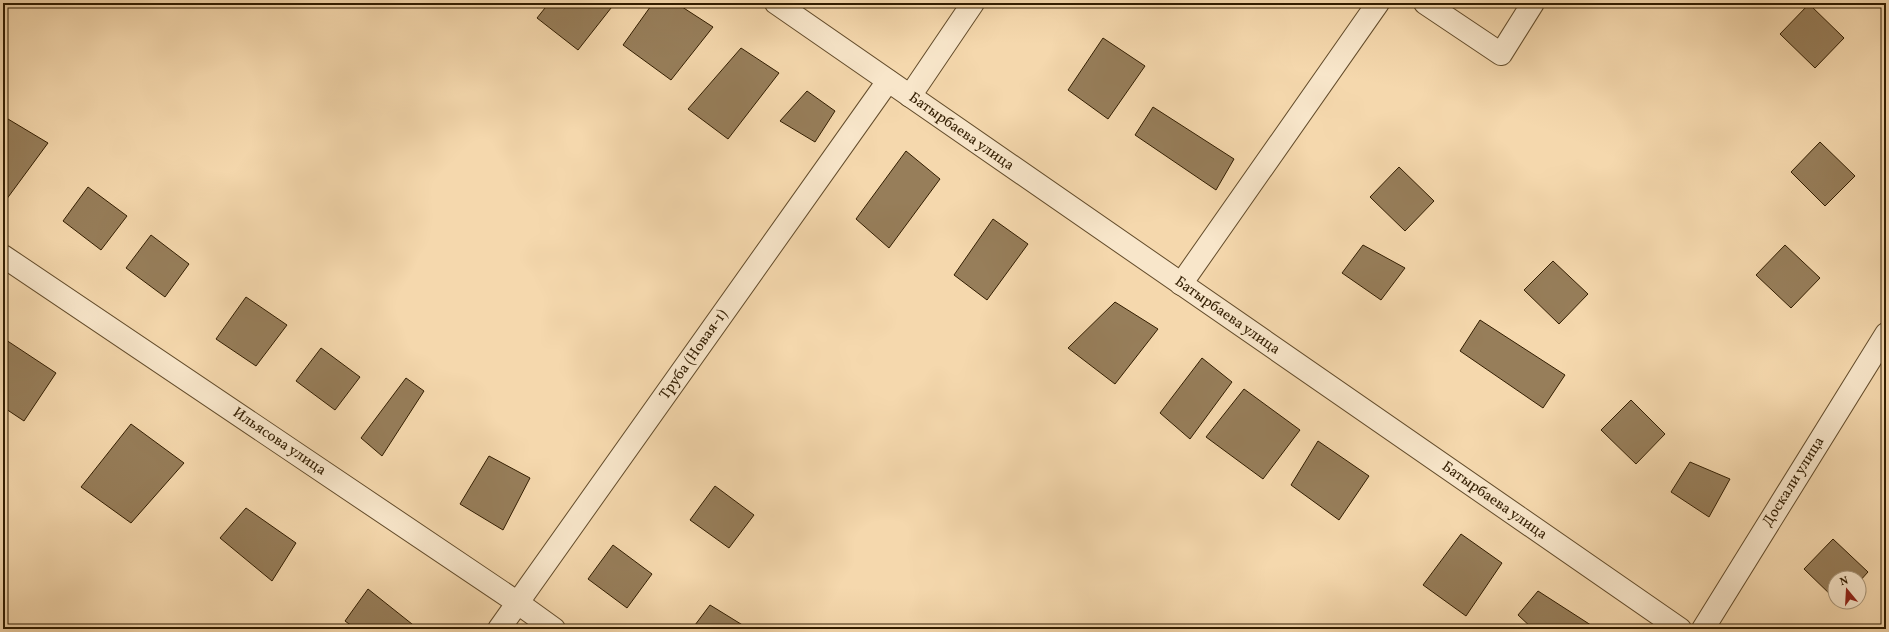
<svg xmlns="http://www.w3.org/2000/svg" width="1889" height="632" font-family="Vollkorn,serif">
	<rect width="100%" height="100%" fill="#f5d8ad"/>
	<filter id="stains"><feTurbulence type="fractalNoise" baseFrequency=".005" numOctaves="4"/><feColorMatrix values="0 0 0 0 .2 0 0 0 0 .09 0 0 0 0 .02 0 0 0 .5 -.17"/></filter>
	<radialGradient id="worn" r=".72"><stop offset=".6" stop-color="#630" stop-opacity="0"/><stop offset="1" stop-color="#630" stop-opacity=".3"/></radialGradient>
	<g fill="#977e5a" stroke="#321d00">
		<polygon points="549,3 615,3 578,50 537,18"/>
		<polygon points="653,3 676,3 713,27 671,80 623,45"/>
		<polygon points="1809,4 1844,38 1815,68 1780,34"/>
		<polygon points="1103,38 1145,66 1108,119 1068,90"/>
		<polygon points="741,48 779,73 728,139 688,109"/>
		<polygon points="807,91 835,111 815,142 780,121"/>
		<polygon points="1153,107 1234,159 1216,190 1135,135"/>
		<polygon points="3,116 48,143 6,200 3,197"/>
		<polygon points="1820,142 1855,176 1825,206 1791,172"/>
		<polygon points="906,151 940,179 889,248 856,219"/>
		<polygon points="1399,167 1434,201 1405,231 1370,197"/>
		<polygon points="88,187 127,216 101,250 63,221"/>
		<polygon points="993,219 1028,244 987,300 954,275"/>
		<polygon points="151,235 189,264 165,297 126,268"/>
		<polygon points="1363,245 1405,268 1381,300 1342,273"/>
		<polygon points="1785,245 1820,278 1791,308 1756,275"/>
		<polygon points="1553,261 1588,294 1559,324 1524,290"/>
		<polygon points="246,297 287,325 256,366 216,339"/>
		<polygon points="1115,302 1158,329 1115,384 1068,348"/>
		<polygon points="1480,320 1565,375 1543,408 1460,351"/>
		<polygon points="3,338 56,373 24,421 3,407"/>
		<polygon points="321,348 360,377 335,410 296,381"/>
		<polygon points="1202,358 1232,382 1190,439 1160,413"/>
		<polygon points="406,378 424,391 382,456 361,438"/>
		<polygon points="1244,389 1300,430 1263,479 1206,437"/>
		<polygon points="1631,400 1665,434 1636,464 1601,430"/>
		<polygon points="131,424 184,463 131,523 81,487"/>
		<polygon points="1318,441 1369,476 1339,520 1291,485"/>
		<polygon points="489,456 530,478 503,530 460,504"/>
		<polygon points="1690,462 1730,479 1709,517 1671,492"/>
		<polygon points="715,486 754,515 729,548 690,520"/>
		<polygon points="246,508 296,543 272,581 220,538"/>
		<polygon points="1461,534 1502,563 1466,616 1423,585"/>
		<polygon points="1833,539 1868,572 1859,582 1859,578 1835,578 1835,599 1804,569"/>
		<polygon points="613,545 652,574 627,608 588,579"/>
		<polygon points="368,589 417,628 356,629 345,621"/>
		<polygon points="1538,591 1597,629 1533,629 1518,615"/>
		<polygon points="710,605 749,629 692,629"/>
	</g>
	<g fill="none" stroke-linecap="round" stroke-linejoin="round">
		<defs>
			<g id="minor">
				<polyline points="776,3 1680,629"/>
				<polyline points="1425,3 1501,54 1533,3"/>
				<polyline points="910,96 973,3"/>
				<polyline points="3,256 518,603 554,629"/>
				<polyline points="1181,284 1378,3"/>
				<polyline points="499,629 888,81"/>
				<polyline points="1703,629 1886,334"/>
			</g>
		</defs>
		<use href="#minor" stroke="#634c2b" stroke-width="24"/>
		<use href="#minor" stroke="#f8e6ca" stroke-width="22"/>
	</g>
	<g text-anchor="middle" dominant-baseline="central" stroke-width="3" stroke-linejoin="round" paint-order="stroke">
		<g font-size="15" fill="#321d00" stroke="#f8e6ca">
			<text transform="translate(961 132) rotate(35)">Батырбаева улица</text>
			<text transform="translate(1227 316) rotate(35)">Батырбаева улица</text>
			<text transform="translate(694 355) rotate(-55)">Труба (Новая-1)</text>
			<text transform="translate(279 442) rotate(34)">Ильясова улица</text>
			<text transform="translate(1794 482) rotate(-58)">Доскали улица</text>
			<text transform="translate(1494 501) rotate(35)">Батырбаева улица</text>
		</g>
	</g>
	<rect width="1889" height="632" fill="none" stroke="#f5d8ad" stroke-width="16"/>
	<rect x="4" y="4" width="1881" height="624" fill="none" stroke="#321d00" stroke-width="2"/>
	<rect x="8" y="8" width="1873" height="616" fill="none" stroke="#321d00"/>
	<g transform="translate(1847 590) rotate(342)"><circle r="19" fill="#f8e6ca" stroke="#a99679"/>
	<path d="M0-3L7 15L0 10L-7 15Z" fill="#8f2418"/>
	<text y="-6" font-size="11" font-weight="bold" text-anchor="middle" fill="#321d00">N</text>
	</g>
	<rect width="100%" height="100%" filter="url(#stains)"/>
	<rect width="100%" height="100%" fill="url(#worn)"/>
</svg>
